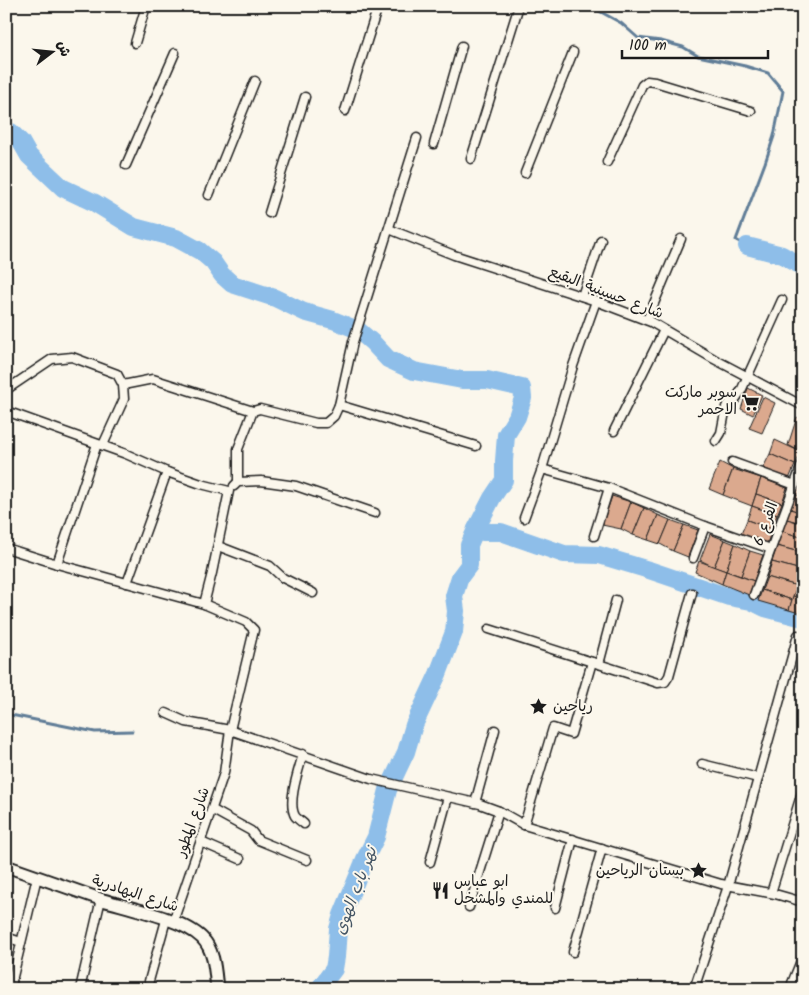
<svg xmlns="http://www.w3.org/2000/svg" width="809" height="995" font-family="Kalam,'Playpen Sans Arabic',sans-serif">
	<rect width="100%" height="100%" fill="#fbf7ec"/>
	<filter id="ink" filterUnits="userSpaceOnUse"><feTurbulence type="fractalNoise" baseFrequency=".02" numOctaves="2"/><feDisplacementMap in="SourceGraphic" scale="10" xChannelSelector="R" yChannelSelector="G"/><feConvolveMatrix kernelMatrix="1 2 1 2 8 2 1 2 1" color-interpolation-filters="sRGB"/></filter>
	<g filter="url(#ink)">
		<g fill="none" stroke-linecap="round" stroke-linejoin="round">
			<g stroke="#607d97" stroke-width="3">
				<polyline points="590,6 621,23 638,38 661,41 683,47 698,56 745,66 768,73 783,91 774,136 765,163 736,240 747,246"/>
				<polyline points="6,714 95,732 132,731"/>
			</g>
			<g stroke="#8ebee9" stroke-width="18">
				<polyline points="6,130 11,132 21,142 29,156 63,188 95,203 134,227 176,238 200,251 213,262 222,275 232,284 275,298 304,312 333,320 358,330 373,343 388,359 414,371 462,380 487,380 522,388 523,398 517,417 506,435 504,461 504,480 492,498 476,529 483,532 501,532 564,554 599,555 649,570 729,597 751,601 765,608 803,618"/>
				<polyline points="747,246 782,255 803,267"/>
				<polyline points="319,989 334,969 336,957 338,929 342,915 365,859 376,837 388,790 406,752 414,725 438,674 454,632 456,611 454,596 460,577 469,565 469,545 476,529"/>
			</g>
		</g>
		<g fill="#dba98e" stroke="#1c1c1c">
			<polygon points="748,388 762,395 753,415 741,409"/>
			<polygon points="763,397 775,403 762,433 749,428"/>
			<polygon points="797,417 803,420 803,446 801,452 788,445"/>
			<polygon points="775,440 801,452 795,465 770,454"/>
			<polygon points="770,454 795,465 789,479 763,468"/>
			<polygon points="720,462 733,469 723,495 709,489"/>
			<polygon points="733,469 761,478 752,506 723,495"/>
			<polygon points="761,478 787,488 782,503 756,494"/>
			<polygon points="802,481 803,482 803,497 796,495"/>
			<polygon points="756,494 782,503 777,515 752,506"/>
			<polygon points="796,495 803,497 803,513 790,509"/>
			<polygon points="612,496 631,502 621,529 602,525"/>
			<polygon points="631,502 644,508 633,535 621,529"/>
			<polygon points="752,506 777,515 772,529 747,520"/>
			<polygon points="644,508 658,515 648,540 633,535"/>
			<polygon points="790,509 803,513 803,524 787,519"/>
			<polygon points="658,515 670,520 660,544 648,540"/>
			<polygon points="787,519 803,524 803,538 782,531"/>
			<polygon points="670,520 684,525 673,551 660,544"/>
			<polygon points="747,520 772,529 767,544 741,534"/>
			<polygon points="684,525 698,530 688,557 673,551"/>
			<polygon points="782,531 803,538 803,553 777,546"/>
			<polygon points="710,534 725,540 714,567 700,560"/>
			<polygon points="725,540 735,544 726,571 714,567"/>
			<polygon points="735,544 750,551 741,576 726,571"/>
			<polygon points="777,546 803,553 803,565 801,570 772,562"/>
			<polygon points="750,551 763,555 754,581 741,576"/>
			<polygon points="699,561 726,571 722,584 695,572"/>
			<polygon points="772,562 801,570 797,586 767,577"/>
			<polygon points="801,570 803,571 803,585 798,584"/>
			<polygon points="726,571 754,581 749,595 722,584"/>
			<polygon points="767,577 797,586 792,600 762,590"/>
			<polygon points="798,584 803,585 803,599 793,596"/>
			<polygon points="762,590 792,600 789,610 758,601"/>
			<polygon points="793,596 803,599 803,614 789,610"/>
		</g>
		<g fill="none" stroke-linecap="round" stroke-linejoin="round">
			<defs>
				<g id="street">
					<polyline points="135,43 146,6"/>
					<polyline points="345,111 378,6"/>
					<polyline points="434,144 462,46"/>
					<polyline points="471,159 517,12"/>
					<polyline points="607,162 642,85 647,81 655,82 751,111"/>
					<polyline points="126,165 175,53"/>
					<polyline points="525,173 573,52"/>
					<polyline points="209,195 255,81"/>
					<polyline points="269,213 305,97"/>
					<polyline points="389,229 454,255 596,301 651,322 714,359 803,406"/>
					<polyline points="582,296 601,240"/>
					<polyline points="647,320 681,239"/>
					<polyline points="123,385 153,379 253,411"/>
					<polyline points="6,390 52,359 72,357 117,374 123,385 124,399 103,445"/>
					<polyline points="339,405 476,446"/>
					<polyline points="6,411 126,454 167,472 201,484 229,491 212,573 204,604 246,622 254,630 230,730 224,773 173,922"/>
					<polyline points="614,431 664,330"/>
					<polyline points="716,441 721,433 726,407 731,401 734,401 741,391 782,300"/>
					<polyline points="732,462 795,485"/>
					<polyline points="542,469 573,366 596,301"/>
					<polyline points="238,482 238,449 253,411 260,409 316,423 326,423 334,416 339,405 353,342 417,138"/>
					<polyline points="234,486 238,482 261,481 296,486 375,513"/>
					<polyline points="524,518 542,469 609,488 705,526 771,549"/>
					<polyline points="594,536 609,488"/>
					<polyline points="218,546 270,566 283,578 313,593"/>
					<polyline points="6,548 57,564 204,604"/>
					<polyline points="693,558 705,526"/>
					<polyline points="57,564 97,444"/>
					<polyline points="127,583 167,472"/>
					<polyline points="754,595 803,462"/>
					<polyline points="489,629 658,683 665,682 669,676 692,593"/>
					<polyline points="599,664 616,600"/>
					<polyline points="166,713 186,722 230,730 371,779 480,804 499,811 524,825 721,884 775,894 803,902"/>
					<path d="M303,754c-4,15 -16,48 -8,62 2,3 7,6 9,8"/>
					<polyline points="702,764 758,778"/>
					<polyline points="475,803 495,730"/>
					<polyline points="213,810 251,831 258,840 307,860"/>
					<polyline points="524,825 553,728 571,734 592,662"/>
					<polyline points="201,842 240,859"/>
					<polyline points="430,862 448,797"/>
					<polyline points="771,893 803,789"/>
					<polyline points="469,907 499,811"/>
					<polyline points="555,908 573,839"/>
					<polyline points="6,937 21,942"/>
					<polyline points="573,952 602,848"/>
					<polyline points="149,981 166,920"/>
					<polyline points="792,983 803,956"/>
					<polyline points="10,989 37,877"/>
					<polyline points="80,989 101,899"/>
					<polyline points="694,989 728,886 798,635"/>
				</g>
				<path id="secondary" d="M6,866c32,11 65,23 97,34 27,8 80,19 99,38 13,13 13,34 15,51"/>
			</defs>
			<use href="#street" stroke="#1c1c1c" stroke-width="11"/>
			<use href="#secondary" stroke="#1c1c1c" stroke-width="15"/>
			<use href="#street" stroke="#fbf7ec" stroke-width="8"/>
			<use href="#secondary" stroke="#fbf7ec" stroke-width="11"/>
		</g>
	</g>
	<defs>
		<symbol id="supermarket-bare" viewBox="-9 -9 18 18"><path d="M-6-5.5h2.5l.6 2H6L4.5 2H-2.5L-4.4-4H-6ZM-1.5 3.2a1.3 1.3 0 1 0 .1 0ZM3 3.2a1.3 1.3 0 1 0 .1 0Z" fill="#1c1c1c" stroke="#fbf7ec" stroke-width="2.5" paint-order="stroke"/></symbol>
		<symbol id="sight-bare" viewBox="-9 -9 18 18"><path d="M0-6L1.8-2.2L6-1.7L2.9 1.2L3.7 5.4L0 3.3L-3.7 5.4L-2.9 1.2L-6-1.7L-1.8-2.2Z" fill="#1c1c1c" stroke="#fbf7ec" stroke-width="2.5" paint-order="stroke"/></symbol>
		<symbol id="restaurant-bare" viewBox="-9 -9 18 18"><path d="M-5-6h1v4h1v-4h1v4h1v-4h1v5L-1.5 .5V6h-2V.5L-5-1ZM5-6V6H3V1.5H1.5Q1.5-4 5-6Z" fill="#1c1c1c" stroke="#fbf7ec" stroke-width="2.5" paint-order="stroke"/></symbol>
	</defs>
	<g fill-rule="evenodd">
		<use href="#supermarket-bare" x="738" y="390" width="25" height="25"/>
		<use href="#sight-bare" x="526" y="694" width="25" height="25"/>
		<use href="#sight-bare" x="686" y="858" width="25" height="25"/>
		<use href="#restaurant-bare" x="428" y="878" width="25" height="25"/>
	</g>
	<g text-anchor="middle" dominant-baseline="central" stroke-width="4" stroke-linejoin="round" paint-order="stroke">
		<g font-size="15" fill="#1c1c1c" stroke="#fbf7ec">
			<text transform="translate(606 293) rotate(21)">شارع حسينية البقيع</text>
			<text transform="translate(766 524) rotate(-70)">الفرع 6</text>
			<text transform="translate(193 822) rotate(-70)">شارع المطور</text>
			<text transform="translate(135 894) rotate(18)">شارع البهادرية</text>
		</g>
		<g font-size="15" fill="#1c1c1c" stroke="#fbf7ec" text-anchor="end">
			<text x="737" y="393">سوبر ماركت<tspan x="737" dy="17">الاحمر</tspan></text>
			<text x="553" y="707" text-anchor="start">رياحين</text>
			<text x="684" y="871">بستان الرياحين</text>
			<text x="454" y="882" text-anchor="start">ابو عباس<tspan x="454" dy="17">للمندي والمشخل</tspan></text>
		</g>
		<g font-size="16" font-style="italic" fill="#445564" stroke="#fbf7ec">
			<text transform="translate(356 891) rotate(-69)">نهر باب الهوى</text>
		</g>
	</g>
	<rect width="809" height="995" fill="none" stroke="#fbf7ec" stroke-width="25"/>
	<rect x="12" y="12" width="784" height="970" fill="none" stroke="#1c1c1c" stroke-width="2" filter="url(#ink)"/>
	<g transform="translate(52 52) rotate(74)" stroke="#fbf7ec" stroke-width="4" paint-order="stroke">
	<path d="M0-4L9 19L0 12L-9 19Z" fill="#1c1c1c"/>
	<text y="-8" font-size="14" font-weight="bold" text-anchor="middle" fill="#1c1c1c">ش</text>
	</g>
	<path d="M622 50v8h146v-8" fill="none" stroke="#1c1c1c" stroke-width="2.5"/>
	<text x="629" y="50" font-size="15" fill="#1c1c1c" stroke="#fbf7ec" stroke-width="4" paint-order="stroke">100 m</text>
</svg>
